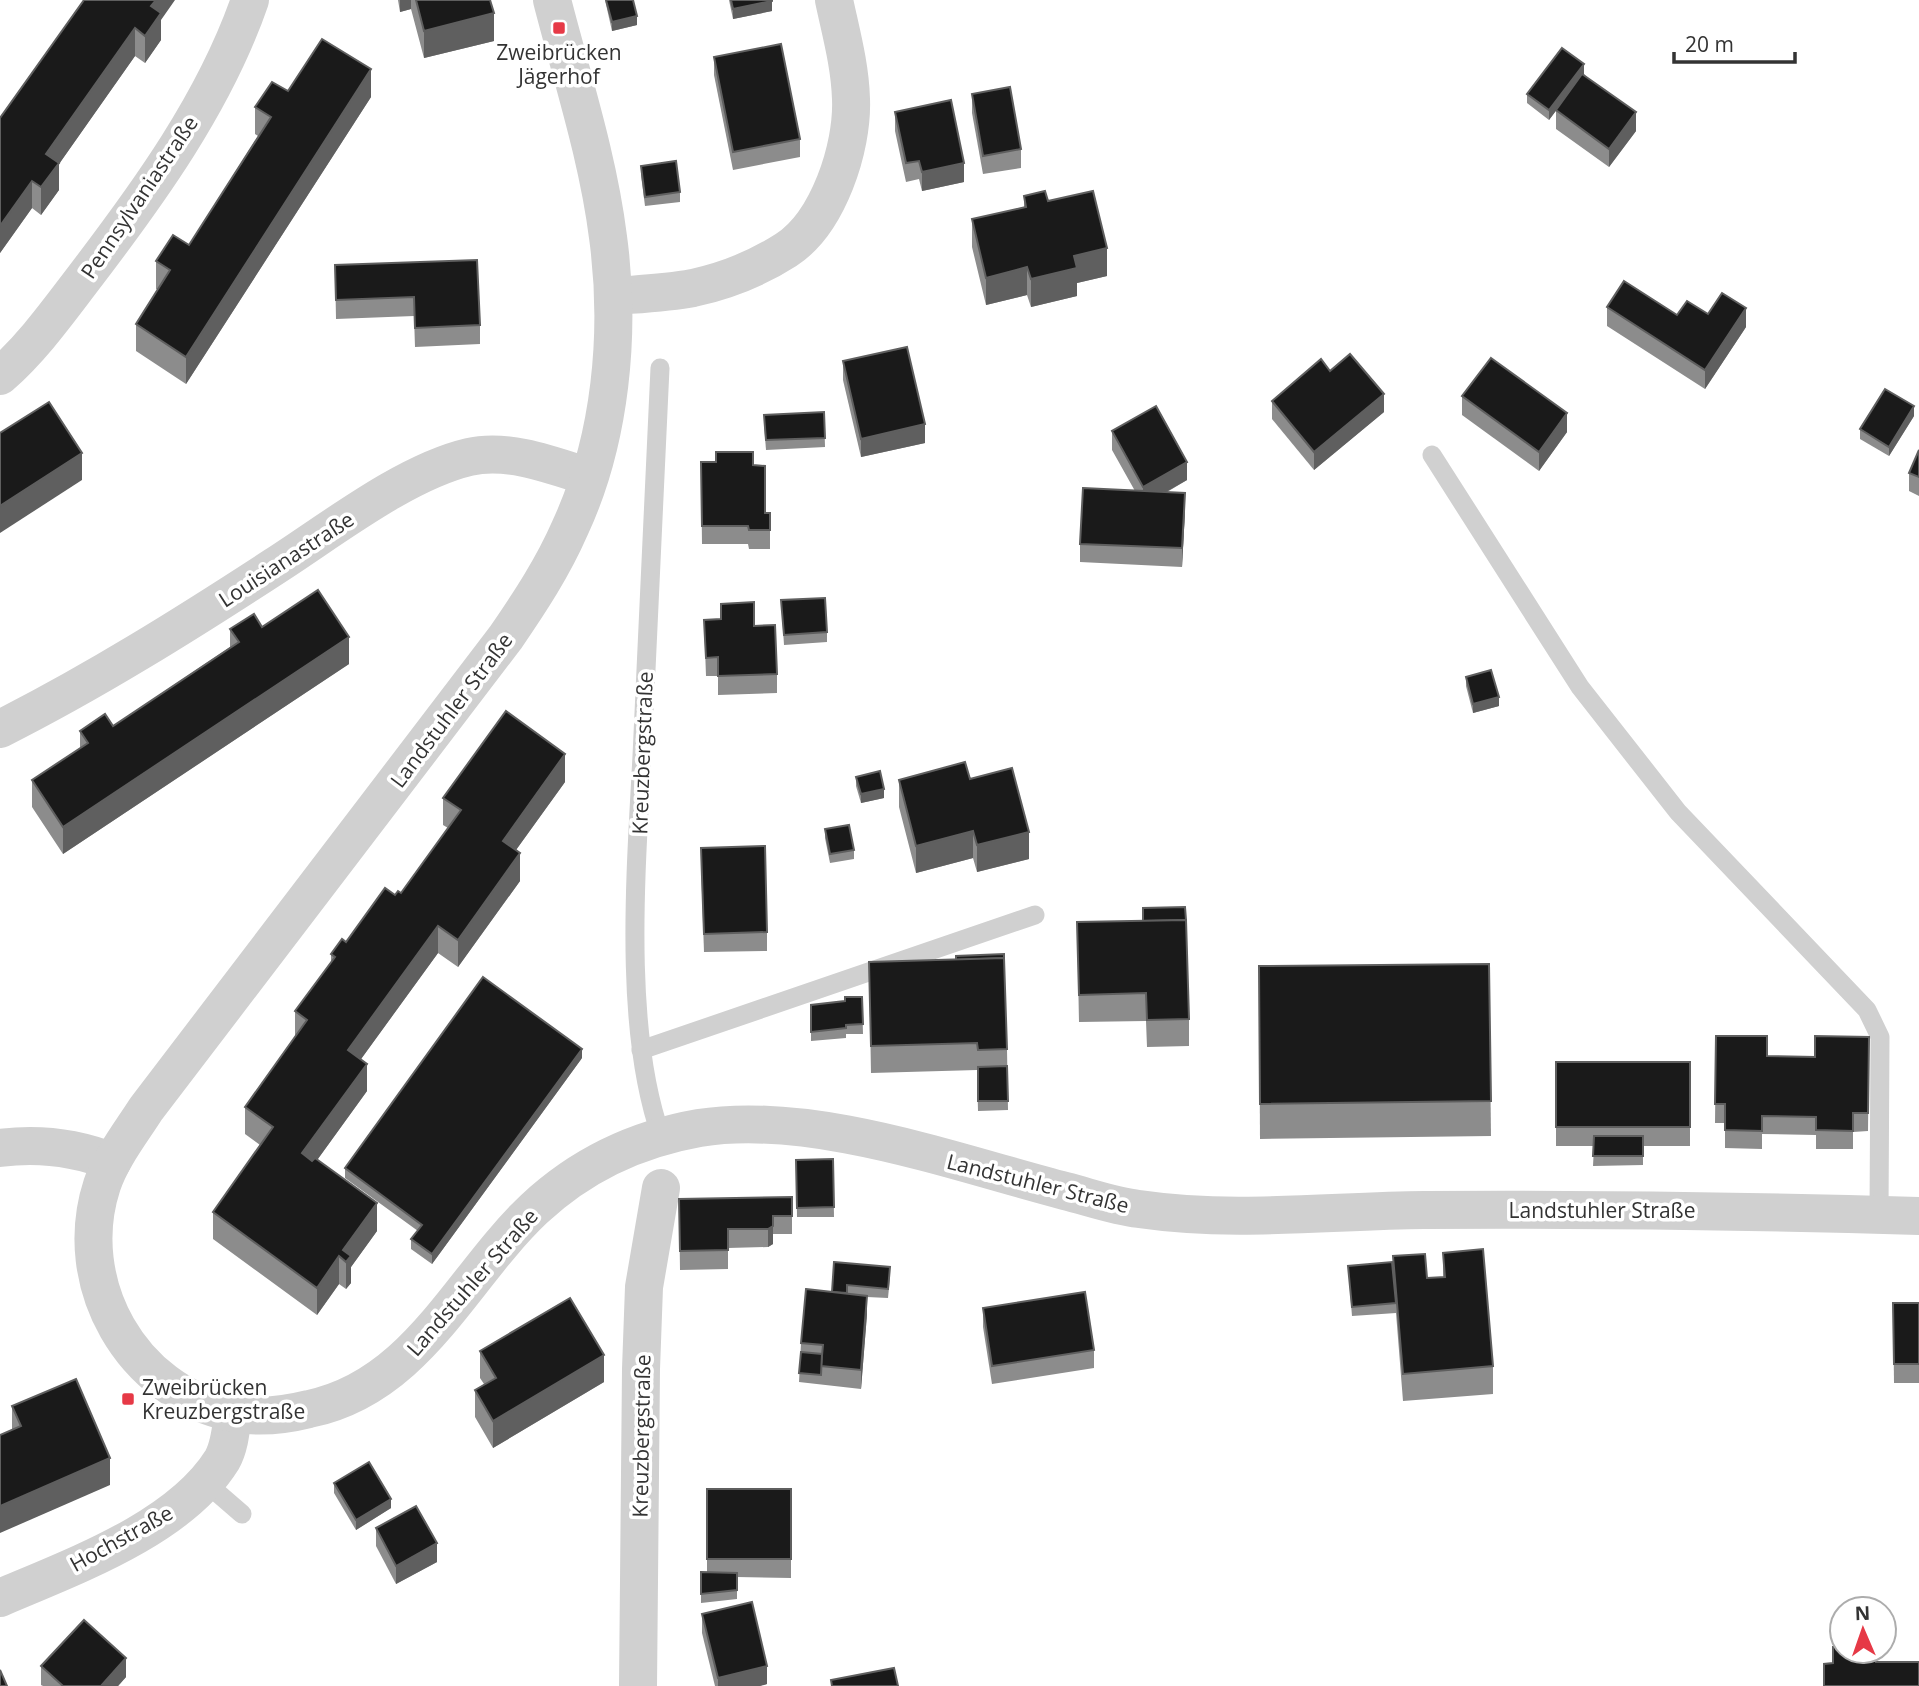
<svg xmlns="http://www.w3.org/2000/svg" width="1919" height="1686" font-family="'Open Sans',sans-serif">
	<rect width="100%" height="100%" fill="#fff"/>
	<g fill="none" stroke-linecap="round" stroke-linejoin="round">
		<g stroke="#d0d0d0" stroke-width="19">
			<path d="M660,368c-6,129 -12,259 -18,388 -6,114 -19,273 19,380"/>
			<polyline points="1432,455 1580,687 1678,812 1867,1010 1880,1037 1879,1214"/>
			<polyline points="641,1050 1035,915"/>
			<polyline points="205,1482 242,1514"/>
		</g>
		<g stroke="#d0d0d0" stroke-width="38">
			<path d="M614,296c26,-2 53,-3 79,-8 32,-7 65,-20 93,-38 42,-27 67,-102 65,-151 -1,-34 -10,-66 -17,-99"/>
			<path d="M0,376c32,-28 57,-63 83,-97 65,-85 132,-177 167,-279"/>
			<path d="M0,729c95,-48 186,-105 275,-163 56,-36 130,-94 194,-109 39,-9 83,8 120,20"/>
			<path d="M0,1148c40,-5 75,-1 112,14"/>
			<path d="M0,1598c72,-31 179,-69 222,-138 8,-14 9,-32 11,-47"/>
			<polyline points="638,1686 641,1369 644,1287 661,1188"/>
		</g>
		<path stroke="#d0d0d0" stroke-width="38" d="M552,0c20,78 46,157 56,237 13,95 3,203 -38,291 -17,39 -40,74 -64,109l-360,472c-16,25 -35,49 -44,76 -32,98 29,207 131,228 25,5 52,2 76,-4 108,-22 152,-131 225,-200 47,-44 102,-70 165,-81 113,-18 255,34 366,63 24,6 49,15 74,18 95,14 190,2 285,1 166,-1 330,1 495,6"/>
	</g>
	<g fill="#8c8c8c">
		<polygon points="84,0 161,20 161,40 145,63 135,56 59,164 59,190 41,215 32,208 0,253 0,118"/>
		<polygon points="398,0 490,0 494,41 424,58 411,9 400,12"/>
		<polygon points="605,0 633,0 637,25 612,31"/>
		<polygon points="729,0 772,0 772,11 733,19"/>
		<polygon points="714,57 800,139 800,157 733,170 714,75"/>
		<polygon points="1584,74 1636,131 1609,167 1556,129 1556,110 1560,105 1549,120 1527,103 1527,94"/>
		<polygon points="288,91 371,97 186,384 136,351 136,324 158,290 156,289 156,261 189,245 258,136 255,134 255,107"/>
		<polygon points="972,94 1021,149 1021,168 983,174 972,113"/>
		<polygon points="895,112 964,182 922,191 919,179 906,182 895,131"/>
		<polygon points="641,166 680,192 680,202 645,206 641,175"/>
		<polygon points="1024,196 1048,201 1107,276 1077,283 1077,296 1031,307 1027,295 986,305 972,247 972,219 1024,207"/>
		<polygon points="335,265 480,325 480,344 415,347 414,316 336,319"/>
		<polygon points="1607,307 1677,315 1708,314 1746,327 1705,389 1607,326"/>
		<polygon points="843,361 925,443 861,457 843,380"/>
		<polygon points="1330,371 1384,412 1314,470 1272,419 1272,401"/>
		<polygon points="1462,396 1567,432 1539,471 1462,415"/>
		<polygon points="824,412 825,447 766,450 764,424"/>
		<polygon points="1914,416 1889,456 1860,439 1860,429"/>
		<polygon points="1112,431 1187,480 1167,492 1185,511 1182,567 1080,562 1080,544 1135,491 1112,450"/>
		<polygon points="1919,450 1919,496 1909,491 1909,473"/>
		<polygon points="701,462 753,465 765,513 770,513 770,549 749,549 748,544 702,544"/>
		<polygon points="781,600 827,632 827,642 784,645"/>
		<polygon points="704,620 754,626 777,674 777,693 718,695 718,676 706,676"/>
		<polygon points="262,627 349,664 63,854 32,807 32,780 80,748 80,731 113,726 230,647 230,629"/>
		<polygon points="1466,677 1499,706 1473,713 1466,686"/>
		<polygon points="856,777 884,798 861,803 856,786"/>
		<polygon points="970,779 1029,859 977,872 973,858 916,873 899,807 899,780"/>
		<polygon points="565,782 516,850 520,881 458,967 438,953 361,1059 367,1091 317,1160 377,1231 351,1267 351,1283 346,1289 339,1284 317,1315 213,1239 213,1212 260,1145 245,1134 245,1107 295,1037 295,1011 331,962 331,954 346,942 395,895 401,893 448,828 443,825 443,798"/>
		<polygon points="825,829 854,850 854,859 830,863 825,838"/>
		<polygon points="701,866 767,932 767,951 704,952"/>
		<polygon points="1077,922 1189,1019 1189,1046 1147,1047 1146,1021 1079,1022"/>
		<polygon points="869,962 1007,1049 1008,1110 978,1111 977,1070 871,1073"/>
		<polygon points="1489,964 1491,1136 1260,1139 1259,966"/>
		<polygon points="862,997 863,1034 846,1034 846,1038 811,1041 811,1005 845,1001"/>
		<polygon points="1716,1036 1767,1056 1815,1057 1869,1037 1868,1131 1853,1132 1853,1149 1816,1149 1816,1135 1762,1134 1762,1149 1725,1148 1725,1123 1715,1123"/>
		<polygon points="582,1058 432,1264 411,1249 411,1239 418,1231 345,1178 345,1168"/>
		<polygon points="1556,1062 1690,1062 1690,1146 1643,1146 1643,1165 1593,1166 1594,1146 1556,1146"/>
		<polygon points="833,1159 834,1217 797,1217 796,1160"/>
		<polygon points="792,1197 792,1234 773,1234 773,1244 768,1247 728,1248 728,1269 680,1270 679,1199"/>
		<polygon points="1443,1253 1493,1366 1493,1394 1403,1401 1396,1313 1352,1316 1348,1266 1393,1272 1393,1256 1427,1278 1443,1277"/>
		<polygon points="834,1262 890,1277 888,1298 867,1297 867,1314 861,1389 799,1382 801,1343 832,1292"/>
		<polygon points="1893,1303 1919,1303 1919,1383 1894,1383"/>
		<polygon points="983,1308 1094,1350 1094,1368 992,1384 983,1327"/>
		<polygon points="480,1351 604,1382 493,1448 475,1417 475,1390 484,1384 480,1378"/>
		<polygon points="12,1406 110,1485 12,1430"/>
		<polygon points="334,1483 391,1508 356,1530 334,1493"/>
		<polygon points="707,1489 791,1489 791,1578 737,1577 737,1599 701,1603 701,1572 707,1572"/>
		<polygon points="376,1528 437,1562 396,1584 376,1546"/>
		<polygon points="702,1614 767,1684 760,1686 715,1686 702,1633"/>
		<polygon points="41,1666 126,1677 118,1686 43,1686 41,1685"/>
	</g>
	<g fill="#5f5f5f">
		<polygon points="156,0 175,0 161,20 161,40 145,63 145,36 151,6"/>
		<polygon points="400,0 411,0 411,9 400,12"/>
		<polygon points="772,1 772,11 733,19 733,9"/>
		<polygon points="494,13 494,41 424,58 424,31"/>
		<polygon points="637,16 637,25 612,31 612,22"/>
		<polygon points="135,28 135,56 59,164 59,190 41,215 41,187 46,154"/>
		<polygon points="1584,64 1584,74 1549,120 1549,110"/>
		<polygon points="371,69 371,97 186,384 186,357"/>
		<polygon points="1636,112 1636,131 1609,167 1609,149"/>
		<polygon points="964,163 964,182 922,191 922,172"/>
		<polygon points="32,181 32,208 0,253 0,226"/>
		<polygon points="1107,248 1107,276 1077,283 1077,296 1031,307 1031,279 1074,256"/>
		<polygon points="1027,267 1027,295 986,305 986,278"/>
		<polygon points="1746,308 1746,327 1705,389 1705,370"/>
		<polygon points="1384,394 1384,412 1314,470 1314,452"/>
		<polygon points="1914,406 1914,416 1889,456 1889,447"/>
		<polygon points="1567,413 1567,432 1539,471 1539,452"/>
		<polygon points="925,424 925,443 861,457 861,439"/>
		<polygon points="82,453 82,480 0,533 0,506"/>
		<polygon points="1187,462 1187,480 1143,505 1143,487"/>
		<polygon points="1185,493 1185,511 1182,567 1182,548"/>
		<polygon points="349,637 349,664 63,854 63,827"/>
		<polygon points="1499,697 1499,706 1473,713 1473,704"/>
		<polygon points="565,754 565,782 503,868 503,841"/>
		<polygon points="884,789 884,798 861,803 861,794"/>
		<polygon points="973,831 973,858 916,873 916,846"/>
		<polygon points="1029,832 1029,859 977,872 977,845"/>
		<polygon points="520,853 520,881 458,967 458,940"/>
		<polygon points="438,926 438,953 348,1077 348,1050"/>
		<polygon points="582,1049 582,1058 432,1264 432,1254"/>
		<polygon points="367,1064 367,1091 302,1181 302,1153"/>
		<polygon points="377,1203 377,1231 351,1267 351,1283 346,1289 346,1262 343,1250"/>
		<polygon points="773,1226 773,1244 768,1247 768,1229"/>
		<polygon points="339,1256 339,1284 317,1315 317,1288"/>
		<polygon points="867,1296 867,1314 861,1389 861,1370"/>
		<polygon points="604,1355 604,1382 493,1448 493,1421"/>
		<polygon points="110,1458 110,1485 0,1533 0,1506"/>
		<polygon points="391,1499 391,1508 356,1530 356,1520"/>
		<polygon points="437,1543 437,1562 396,1584 396,1566"/>
		<polygon points="126,1658 126,1677 118,1686 101,1686"/>
		<polygon points="767,1666 767,1684 760,1686 718,1686 718,1678"/>
	</g>
	<g fill="#1a1a1a" stroke="#5f5f5f" stroke-width="2">
		<polygon points="84,0 156,0 151,6 161,13 145,36 135,28 46,154 59,163 41,187 32,181 0,226 0,118"/>
		<polygon points="416,0 490,0 494,13 424,31"/>
		<polygon points="606,0 633,0 637,16 612,22"/>
		<polygon points="731,0 772,0 772,1 733,9"/>
		<polygon points="322,39 371,69 186,357 136,324 170,270 156,261 173,235 189,245 271,117 255,107 272,82 288,91"/>
		<polygon points="781,44 800,139 733,152 714,57"/>
		<polygon points="1562,48 1584,64 1549,110 1527,94"/>
		<polygon points="1582,74 1636,112 1609,149 1556,110"/>
		<polygon points="1010,87 1021,149 983,156 972,94"/>
		<polygon points="951,100 964,163 922,172 919,161 906,163 895,112"/>
		<polygon points="676,161 680,192 645,197 641,166"/>
		<polygon points="1045,191 1048,201 1093,191 1107,248 1074,256 1077,268 1031,279 1027,267 986,278 972,219 1026,207 1024,196"/>
		<polygon points="477,260 480,325 415,328 414,297 336,300 335,265"/>
		<polygon points="1624,281 1677,315 1687,301 1708,314 1722,293 1746,308 1705,370 1607,307"/>
		<polygon points="907,347 925,424 861,439 843,361"/>
		<polygon points="1350,354 1384,394 1314,452 1272,401 1321,359 1330,371"/>
		<polygon points="1491,358 1567,413 1539,452 1462,396"/>
		<polygon points="1885,389 1914,406 1889,447 1860,429"/>
		<polygon points="49,402 82,453 0,506 0,433"/>
		<polygon points="1156,406 1187,462 1143,487 1112,431"/>
		<polygon points="824,412 825,438 766,440 764,415"/>
		<polygon points="1919,450 1919,477 1909,473"/>
		<polygon points="716,452 753,452 753,465 765,466 765,513 770,513 770,530 749,530 748,526 702,526 701,462 716,462"/>
		<polygon points="1083,488 1185,493 1182,548 1080,544"/>
		<polygon points="318,590 349,637 63,827 32,780 88,743 80,731 105,714 113,726 239,642 230,629 254,614 262,627"/>
		<polygon points="825,598 827,632 784,635 781,600"/>
		<polygon points="754,602 754,626 775,625 777,674 718,676 718,657 706,658 704,620 721,619 721,604"/>
		<polygon points="1491,670 1499,697 1473,704 1466,677"/>
		<polygon points="506,711 565,754 503,841 520,853 458,940 438,926 348,1050 367,1064 302,1153 312,1161 315,1158 377,1203 343,1250 351,1256 346,1262 339,1256 317,1288 213,1212 273,1127 245,1107 307,1020 295,1011 335,957 331,954 342,939 346,942 385,888 395,895 398,891 401,893 461,810 443,798"/>
		<polygon points="965,762 970,779 1012,768 1029,832 977,845 973,831 916,846 899,780"/>
		<polygon points="880,771 884,789 861,794 856,777"/>
		<polygon points="849,825 854,850 830,854 825,829"/>
		<polygon points="765,846 767,932 704,934 701,848"/>
		<polygon points="1185,907 1186,920 1143,921 1143,908"/>
		<polygon points="1186,920 1189,1019 1147,1020 1146,993 1079,995 1077,922"/>
		<polygon points="1004,954 1004,958 956,960 956,956"/>
		<polygon points="1004,958 1007,1049 978,1050 977,1043 871,1046 869,962"/>
		<polygon points="1489,964 1491,1101 1260,1104 1259,966"/>
		<polygon points="483,977 582,1049 432,1254 411,1239 422,1225 345,1168"/>
		<polygon points="845,997 862,997 863,1024 846,1025 846,1028 811,1032 811,1005 845,1001"/>
		<polygon points="1716,1036 1767,1036 1767,1056 1815,1057 1815,1036 1869,1037 1868,1113 1853,1113 1853,1131 1816,1130 1816,1117 1762,1116 1762,1131 1725,1130 1725,1104 1715,1104"/>
		<rect x="1556" y="1062" width="134" height="65"/>
		<polygon points="1007,1066 1008,1101 978,1101 978,1067"/>
		<polygon points="1594,1136 1643,1136 1643,1156 1593,1156"/>
		<polygon points="833,1159 834,1207 797,1208 796,1160"/>
		<polygon points="792,1197 792,1216 773,1216 773,1226 768,1229 728,1229 728,1250 680,1251 679,1199"/>
		<polygon points="1483,1249 1493,1366 1403,1374 1393,1256 1425,1254 1427,1278 1445,1277 1443,1253"/>
		<polygon points="834,1262 890,1267 888,1289 847,1285 847,1293 832,1292"/>
		<polygon points="1392,1262 1396,1303 1352,1307 1348,1266"/>
		<polygon points="806,1289 867,1296 861,1370 821,1366 823,1345 801,1343"/>
		<polygon points="1085,1292 1094,1350 992,1366 983,1308"/>
		<polygon points="570,1298 604,1355 493,1421 475,1390 496,1378 480,1351"/>
		<polygon points="1893,1303 1919,1303 1919,1364 1894,1364"/>
		<polygon points="801,1352 822,1354 821,1375 799,1373"/>
		<polygon points="76,1379 110,1458 0,1506 0,1435 21,1426 12,1406"/>
		<polygon points="369,1462 391,1499 356,1520 334,1483"/>
		<rect x="707" y="1489" width="84" height="70"/>
		<polygon points="416,1506 437,1543 396,1566 376,1528"/>
		<polygon points="701,1572 737,1573 737,1590 701,1594"/>
		<polygon points="752,1602 767,1666 718,1678 702,1614"/>
		<polygon points="84,1620 126,1658 101,1686 63,1686 41,1666"/>
		<polygon points="1833,1647 1842,1647 1842,1651 1876,1651 1876,1662 1919,1662 1919,1686 1824,1686 1824,1664 1833,1663"/>
		<polygon points="894,1668 898,1686 832,1686 831,1680"/>
		<polygon points="0,1670 7,1686 0,1686"/>
	</g>
	<g fill="#e63946" stroke="#fff" stroke-width="2.5">
		<rect x="552" y="21" width="14" height="14" rx="3.5"/>
		<rect x="121" y="1392" width="14" height="14" rx="3.5"/>
	</g>
	<g text-anchor="middle" dominant-baseline="central" stroke-width="7" stroke-linejoin="round" paint-order="stroke">
		<g font-size="21" fill="#333" stroke="#fff">
			<text x="559" y="52">Zweibrücken<tspan x="559" dy="24">Jägerhof</tspan></text>
			<text x="142" y="1387" text-anchor="start">Zweibrücken<tspan x="142" dy="24">Kreuzbergstraße</tspan></text>
		</g>
		<g font-size="21" fill="#333" stroke="#fff">
			<text transform="translate(139 197) rotate(-56)">Pennsylvaniastraße</text>
			<text transform="translate(286 559) rotate(-33)">Louisianastraße</text>
			<text transform="translate(451 710) rotate(-53)">Landstuhler Straße</text>
			<text transform="translate(642 753) rotate(-88)">Kreuzbergstraße</text>
			<text transform="translate(1038 1183) rotate(14)">Landstuhler Straße</text>
			<text x="1602" y="1210">Landstuhler Straße</text>
			<text transform="translate(472 1282) rotate(-49)">Landstuhler Straße</text>
			<text transform="translate(641 1436) rotate(-89)">Kreuzbergstraße</text>
			<text transform="translate(121 1538) rotate(-29)">Hochstraße</text>
		</g>
	</g>
	<g transform="translate(1863 1630) rotate(358)"><circle r="33" fill="#ffffff" stroke="#adadad" stroke-width="2"/>
	<path d="M0-5L12 26L0 18L-12 26Z" fill="#e63946"/>
	<text y="-10" font-size="19" font-weight="bold" text-anchor="middle" fill="#333333">N</text>
	</g>
	<path d="M1674 52v10h121v-10" fill="none" stroke="#333333" stroke-width="3.5"/>
	<text x="1685" y="52" font-size="21" fill="#333333" stroke="#ffffff" stroke-width="5" paint-order="stroke">20 m</text>
</svg>
